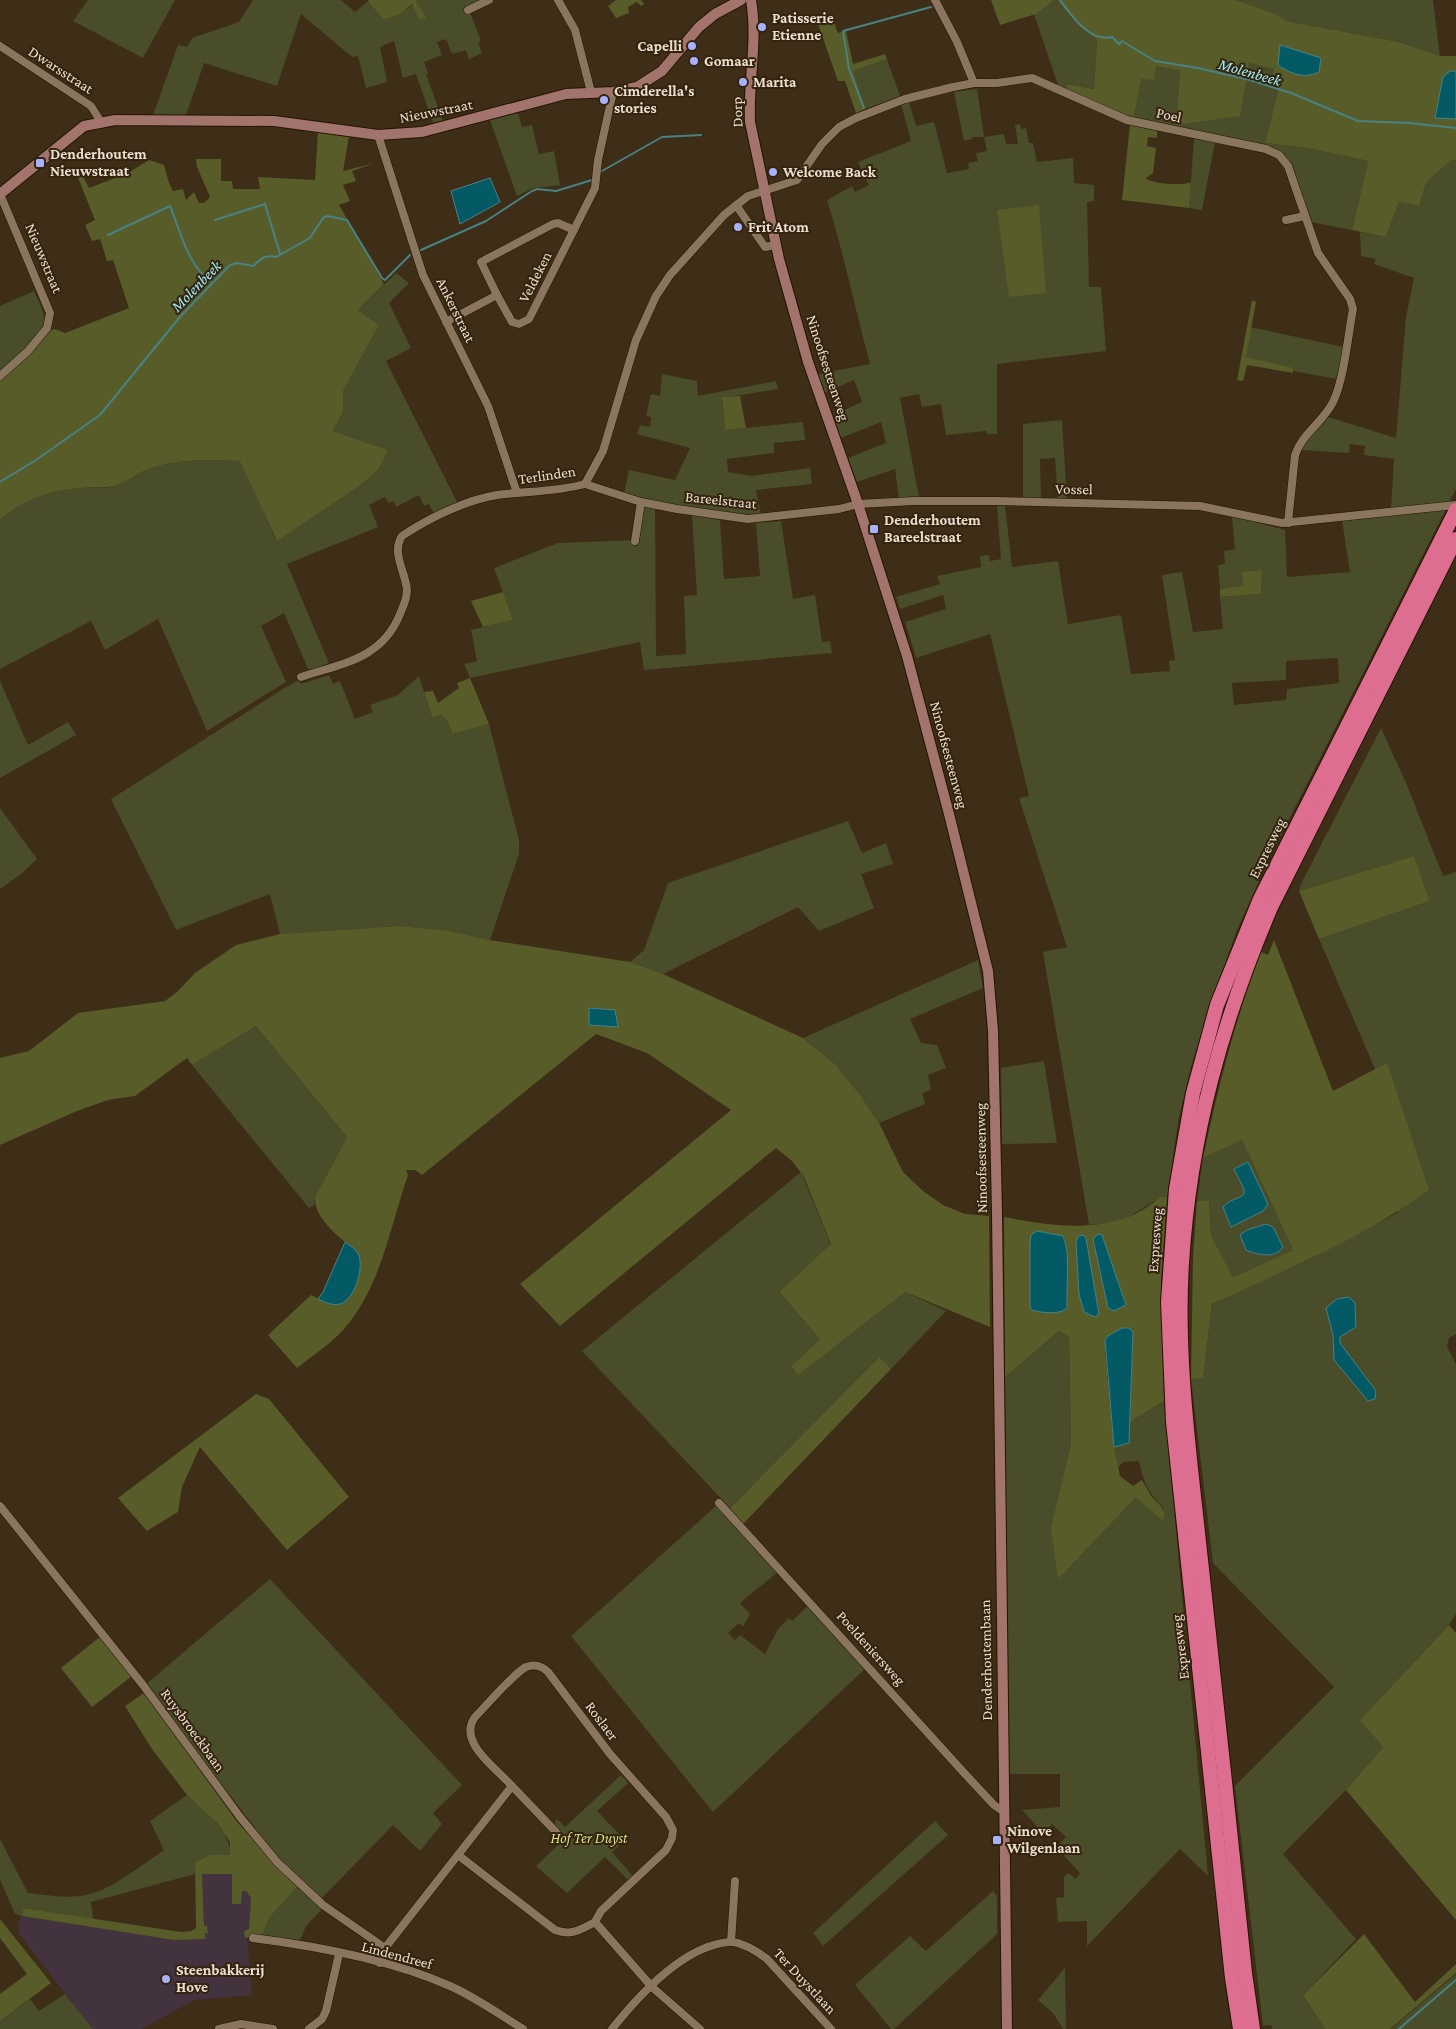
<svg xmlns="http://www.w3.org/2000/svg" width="1456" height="2029" font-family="'Crimson Pro',serif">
	<rect width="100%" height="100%" fill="#3e2d17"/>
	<polygon fill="#43333e" points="202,1874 232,1874 241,1891 246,1891 251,1898 249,1929 245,1937 247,1938 252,1995 195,2000 141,2029 93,2029 19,1934 18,1922 22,1916 174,1940 204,1926"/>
	<g fill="#494d29" fill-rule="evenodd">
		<polygon points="88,0 175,0 143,58 73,21"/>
		<polygon points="253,0 341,0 355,12 368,1 383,20 399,15 413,4 425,17 416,0 480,0 481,2 468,7 481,41 478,43 482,53 469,59 466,50 452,54 446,39 437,42 442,55 424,62 428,73 426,74 443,121 433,123 416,74 403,78 394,41 380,47 387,82 366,88 358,56 352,57 301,14 277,86 204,63 186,115 153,115 178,45 187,47 192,38 239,22"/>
		<polygon points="1054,0 1057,0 1078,25 1097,40 1094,89 1068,84 1067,89 1058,85 1034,14"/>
		<polygon points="1236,0 1433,0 1440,56 1399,42 1287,21 1276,14"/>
		<polygon points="887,59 900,96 865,109 852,71"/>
		<polygon points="1249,63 1274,69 1280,83 1265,143 1308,148 1368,161 1352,230 1310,222 1294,171 1281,153 1134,117 1141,78 1156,66 1180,71 1176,125"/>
		<path d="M977,89l7,48 20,-3 2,10h12l-3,-19 5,-1 1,5 5,-1 3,15h4l4,19 36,-4 1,25 20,2v16l-7,1 2,85h12l5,64 -109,13v70h-10l-1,-3 -40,4 -5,-31 -19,3 -3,-13 -19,4 19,99 -20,1 -4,-29 -38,13 -9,-24 38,-15 -5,-21 -40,16 -8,-23 29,-13 -8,-22 -30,13 -6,-19 52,-10c-15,-55 -26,-110 -43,-164l25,-14 3,6 14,-7 -11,-23 53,-21 -10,-37 8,-2 7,24 18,-4 13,51 22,-4 -1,-6 10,-2 -2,-8 11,-2 -3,-14h-12v2l-8,2 -10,-49z"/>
		<polygon points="518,113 522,127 532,125 539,154 554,151 560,185 533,188 517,196 490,120"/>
		<polygon points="1194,138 1215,142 1202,210 1189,208"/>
		<polygon points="1451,160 1456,160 1456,489 1449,502 1391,508 1394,459 1364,455 1365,446 1350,444 1349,453 1302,450 1310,436 1328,417 1396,438 1406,317 1414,278 1374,264 1376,259 1361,256 1360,232 1386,237 1399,202 1419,206 1426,183"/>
		<path d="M396,273l13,10 -20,20 22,45 -25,13 72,143 -24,10 -5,-10 -5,2 -5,-11 -23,12 -2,-6 -5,2 -4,-6 -16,8 9,22 -91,37 42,99 -20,8 -25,-58 -23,13 25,56 -79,49 -49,-112 -53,31 -14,-29 -91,48v-150c25,-19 49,-29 81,-31 11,-1 24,1 34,-2 11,-3 20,-12 31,-16 31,-12 62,-10 95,-9l35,79 86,-56 17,-15 9,-19 -55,-19 10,-19v-21l36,-66 -21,-15z"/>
		<path d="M34,291c4,9 10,19 10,29 0,15 -27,38 -37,49l-7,4v-67z"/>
		<polygon points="1250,327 1343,347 1337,379 1293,371 1293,369 1246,358"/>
		<path d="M662,374l35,7 1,15 78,-15 2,8 -56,9 3,32 78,-8 2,18 -31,3v10l-47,6 1,13 24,4 58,-8 2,16 -56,6 5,25c-46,0 -92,-10 -137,-21l5,-24 46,10 15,-32 -53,-14 3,-9 10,2 1,-10 -5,-1 5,-22 9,2z"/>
		<polygon points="1062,420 1067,499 1058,499 1055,458 1040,459 1041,498 1023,498 1023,424"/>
		<polygon points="642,505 655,509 656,656 686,654 684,596 697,595 692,515 720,520 724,579 760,576 756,523 781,521 793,599 815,595 822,642 830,641 832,653 644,670 640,642 470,678 464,664 477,661 471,630 513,620 494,568 558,543 637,540"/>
		<path d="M997,506h8l7,61 46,-6 10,63 53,-9 10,59 39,-3 -1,-10 6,-1 -13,-85 20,-3 11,60 30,-3 -3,-32 41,-3 1,-24 -19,17 -23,2 -2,-24 7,-1 -1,-13 11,-2 -3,-33 53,14 2,47 63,-5 -8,-52 101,-11 2,2 -177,350 -31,69 -27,75 -19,62 -12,50 -12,80c-12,1 -24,12 -35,18 -13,7 -29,9 -43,10l-46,-273 24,-5 -48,-149 10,-2 -39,-162 -74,24 -11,-36 41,-13 -3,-14 -43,14 -4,-12 44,-13 -3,-8 44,-9 -1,-11 9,-1 1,6 11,-2zM1338,658l1,25 -52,6 -1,11 -52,5 -2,-22 54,-3v-19z"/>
		<polygon points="329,675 333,684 340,681 355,719 373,712 370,705 398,695 419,676 432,717 441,715 448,722 452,734 489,724 519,840 519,854 490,940 445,930 398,926 280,934 270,894 176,930 111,799 283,689 299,680 301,684"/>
		<polygon points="0,681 28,745 68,722 76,735 0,778"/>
		<polygon points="1381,728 1407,785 1443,876 1456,872 1456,1334 1449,1338 1447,1347 1456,1364 1456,1614 1449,1625 1361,1719 1383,1747 1346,1790 1283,1854 1356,1939 1303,1995 1325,2029 1272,2029 1271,2025 1263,2026 1235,1786 1334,1687 1213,1563 1191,1379 1203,1377 1212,1304 1306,1261 1397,1213 1387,1063 1375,1069 1319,939 1430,901 1414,856 1299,891 1300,886"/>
		<polygon points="0,808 37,859 20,875 0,889"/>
		<polygon points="848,821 862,853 886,843 893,864 861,874 874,908 819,931 798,907 663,974 630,962 644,950 668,883"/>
		<polygon points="978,960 983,988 910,1019 921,1043 937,1045 946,1068 928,1075 931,1090 922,1093 925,1104 879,1123 861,1096 835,1064 803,1038"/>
		<polygon points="256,1026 347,1137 315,1197 314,1205 309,1208 192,1065"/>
		<polygon points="1044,1061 1057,1143 1002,1144 1001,1068"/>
		<polygon points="1242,1140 1293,1250 1233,1277 1211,1235 1209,1200 1197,1201 1203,1158"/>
		<polygon points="801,1172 831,1245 779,1292 820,1339 791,1366 798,1374 905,1292 946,1311 891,1369 878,1358 730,1508 582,1351"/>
		<path d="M1059,1331l10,6 2,107 -13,57 79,-5 26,24v-13c-15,-14 -20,-26 -24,-46l-16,1 -5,6 -4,-21 15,-4 1,-21 34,-21 44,475 -28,-27 -93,97v-25l-29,1 -2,-24 8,-1v-20l4,-4 8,6 4,-6 -24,-26 10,-10 -14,-13 -9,9 -21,-23 38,-3v-33h-52l-3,-397z"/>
		<polygon points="717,1505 779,1571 740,1603 750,1614 743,1627 739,1623 728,1633 735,1640 740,1635 765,1654 778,1629 789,1618 792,1621 809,1605 867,1667 713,1812 571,1636"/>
		<polygon points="270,1579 462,1785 433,1813 442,1824 420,1851 393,1825 321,1899 275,1854 145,1685"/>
		<polygon points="621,1775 628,1783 597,1811 625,1840 612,1852 633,1876 628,1880 605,1857 567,1893 536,1866 559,1844 552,1836 557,1831 555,1822 557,1819 565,1827"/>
		<path d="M187,1795c18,17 42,33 44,60h-21l-15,7v12l-104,28 2,17 -70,-11 -1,8 -7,-2 -15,-34v-41l28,54c18,2 40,6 58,2 24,-4 57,-31 78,-45l-14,-29z"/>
		<polygon points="935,1821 948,1835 823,1946 813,1933"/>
		<polygon points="297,1887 322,1909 306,1926 300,1940 261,1937 270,1917"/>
		<polygon points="993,1891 997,1896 997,1934 894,2029 891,2029 855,1985 910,1936 926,1951"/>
		<polygon points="1065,1968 1066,2029 1063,2029 1053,2013 1038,2000"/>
		<polygon points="1456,1974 1456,2029 1391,2029"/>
		<polygon points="65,1994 93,2029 0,2029 0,2021 30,1999 39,2011"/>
	</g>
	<g fill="#575c29">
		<polygon points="369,0 416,0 426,18 420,20 412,4 399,15 383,20 368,1"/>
		<polygon points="616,0 641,0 644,4 641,6 637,2 628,7 629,13 616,18 608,6"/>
		<polygon points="991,0 1054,0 1036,14 1000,25"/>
		<polygon points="1057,0 1236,0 1276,14 1287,21 1399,42 1440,56 1456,56 1456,160 1451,160 1426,183 1419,206 1399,202 1386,237 1352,230 1368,161 1308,148 1265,143 1280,83 1272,79 1274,69 1249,63 1240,116 1176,125 1180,71 1156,66 1154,80 1141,79 1134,117 1120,114 1067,89 1067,84 1094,89 1097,40 1078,25"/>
		<polygon points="833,20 838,33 846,31 853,64 885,54 887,59 853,71 865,109 856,113 845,81 838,81 818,24"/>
		<path d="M1130,125l27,6v7l-9,-1 -1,9 9,2 -3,25 -7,5c4,6 38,8 45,4l-2,26 -67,-8z"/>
		<path d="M318,131l31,5 -6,35 32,-8 -23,8 4,10 -13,4 7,16 -11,4 45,79 -26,26 21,15 -36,66v21l-10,19 55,19 -9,19 -17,15 -85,57 -37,-80c-32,-1 -63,-3 -94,9 -11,4 -20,13 -31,16 -10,2 -24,1 -34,2 -32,2 -56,12 -81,31v-141l10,-6 38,-41 7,-2 10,4 64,-25 -16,-48 -6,1 -7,-22 -8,2 -7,-16 10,-5 -20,-50 3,-3 11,21 39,-15 21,-13 15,5 5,18 4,8 10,-2 3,11 8,-8 5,11h5l6,-6 -13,-30 -1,-8h25v22h11l1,8h27l-2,-12 57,3z"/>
		<polygon points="1039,205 1046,293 1009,297 997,210"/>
		<polygon points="1252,300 1256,302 1246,357 1293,368 1293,373 1247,365 1243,381 1237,380"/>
		<polygon points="740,396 746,428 725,430 722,397"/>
		<polygon points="1262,570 1261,594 1220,597 1220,589 1243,586 1242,572"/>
		<polygon points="503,592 513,620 483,627 471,601"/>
		<polygon points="470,678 489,724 452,734 448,722 441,715 432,717 424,692 433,691 438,703 459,688 457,683"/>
		<polygon points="1414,856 1430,901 1319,939 1299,891"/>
		<path d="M398,926l47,4 45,10 140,22 33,12 140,64 32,26 26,32 18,27 24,49 20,19 20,14 22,9 24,2 1,111 -85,-35 -107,83 -7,-9 29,-27 -41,-47 52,-48 -27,-67 -11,-15 -17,-14 -216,178 -40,-42 211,-174 -84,-57 -51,-19 -174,141 -7,-5h-9l2,5c-17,49 -26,106 -59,148 -14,18 -34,31 -52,45l-29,-33 43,-40 16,8 30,-51c-15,-12 -44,-34 -42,-55l32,-60 -91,-111 -64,39 -5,-7 -52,38 -27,4 -31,11 -77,34v-87l29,-7 49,-38 87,-12 12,-9 18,-19 41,-28 44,-11z"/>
		<path d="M1274,940l59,151 54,-28 42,127c-66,48 -143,80 -217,114l-9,74 -12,1 2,-123 4,-55 12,-1 2,35 22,42 60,-27 -51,-110 -39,18c15,-70 32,-139 58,-206l7,3z"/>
		<path d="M1161,1197h6l-6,84 3,120 -34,21 3,-90 -28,8v11l9,96 6,29 13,10 9,-6c3,5 6,11 9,16 8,9 16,12 12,25l-27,-24 -78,82 -7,-51 20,-84 -2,-107 -10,-6 -54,46 -1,-160c41,8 83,15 124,0 12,-4 23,-13 33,-20z"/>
		<polygon points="879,1357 891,1369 743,1524 730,1508"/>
		<polygon points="256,1394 269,1399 349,1497 287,1550 200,1447 182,1487 178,1512 147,1531 118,1498"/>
		<polygon points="1449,1625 1456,1633 1456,1920 1346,1790 1383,1747 1360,1720"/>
		<polygon points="100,1637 132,1676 92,1707 61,1668"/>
		<polygon points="144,1693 238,1823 297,1887 270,1917 261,1937 245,1938 244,1931 249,1929 251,1898 246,1891 242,1891 241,1904 232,1904 232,1874 202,1874 204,1926 207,1926 208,1933 205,1933 205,1939 174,1940 22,1916 23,1908 181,1932 191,1931 196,1928 195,1862 210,1855 230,1855 230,1842 218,1824 187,1795 152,1749 125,1706"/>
		<polygon points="0,1919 51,1983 0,2021 0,1994 27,1974 0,1938"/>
		<polygon points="1364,1934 1415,2002 1456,1964 1456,1973 1390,2029 1325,2029 1303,1995"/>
	</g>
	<g fill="#035a65" stroke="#488285">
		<path d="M1280,45l41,13 -2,14c-15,7 -28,2 -41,-7z"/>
		<polygon points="1450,71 1456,71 1456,119 1435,118 1443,77"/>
		<polygon points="490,178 500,202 460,224 451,191"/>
		<polygon points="589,1008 615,1010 618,1027 589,1025"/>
		<path d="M1248,1162l20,42 -5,7 -32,16 -8,-20c6,-8 15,-7 21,-13v-5l-10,-20z"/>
		<path d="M1266,1224l7,3 10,20c-7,12 -26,8 -37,3l-6,-15 7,-5z"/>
		<path d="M1037,1231l26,5c8,17 3,52 4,72 -7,7 -25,5 -35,2l-2,-3v-63l1,-9z"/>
		<polygon points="1098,1234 1102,1235 1126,1305 1114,1311 1108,1308 1093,1239"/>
		<polygon points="1083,1235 1086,1238 1099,1314 1095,1317 1084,1312 1079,1294 1076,1243 1078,1236"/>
		<path d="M345,1242c3,3 10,6 12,10 9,12 -2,48 -17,52 -8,2 -15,-2 -22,-5l5,-7z"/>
		<polygon points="1349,1297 1355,1303 1356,1327 1340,1337 1340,1343 1376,1391 1375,1399 1368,1401 1334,1360 1333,1335 1326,1308 1337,1299"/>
		<polygon points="1122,1328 1129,1328 1133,1332 1129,1443 1114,1447 1105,1340 1108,1336"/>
	</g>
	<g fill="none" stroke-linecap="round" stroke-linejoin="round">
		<g stroke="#488285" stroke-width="2">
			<path d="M1060,0c11,15 30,43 52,37l7,7 3,-3 33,20 43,7 52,12 41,13 67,28 51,2 47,5"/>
			<polyline points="864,108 849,69 843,31 931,7"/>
			<polyline points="602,171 662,137 701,135"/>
			<polyline points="215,220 265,204 280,254"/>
			<path d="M108,235l62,-29c10,24 18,61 41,75"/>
			<polyline points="421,250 486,221 532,191 537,189 556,191 592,180"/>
			<path d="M0,482l36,-22 64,-45 79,-97 51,-53 7,-2 16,3c8,-7 12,-12 23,-9l34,-19 13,-20 4,-2 20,4 35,58 3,2 25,-25"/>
			<polyline points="1399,2029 1456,1980"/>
		</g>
		<defs>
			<g id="street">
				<polyline points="558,0 575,30 591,92"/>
				<polyline points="935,0 957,42 974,83"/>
				<polyline points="468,10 489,0"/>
				<polyline points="0,46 91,106 101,122"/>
				<polyline points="378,135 423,275 488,406 517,493"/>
				<polyline points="0,194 50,313 47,328 28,351 0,376"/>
				<polyline points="736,205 765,247 776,245"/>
				<polyline points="1286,220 1305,216"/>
				<polyline points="497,295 481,262 553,224 558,223 574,230"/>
				<polyline points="446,322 497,295 512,322 519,324 529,319 595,188 598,160 613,92"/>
				<polyline points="585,484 641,502 677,509 748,519 839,509 858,504 914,501 995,501 1200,506 1282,523 1456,505"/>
				<polyline points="635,541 641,502"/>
				<path d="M301,677c42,-14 81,-18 99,-63 4,-10 9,-20 6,-30 -3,-16 -14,-33 -4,-48 27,-18 64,-36 95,-41 30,-4 59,-3 88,-11l18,-33 33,-111 20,-44 14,-21 54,-60 24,-19 49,-16 25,-36 17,-17 17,-9 49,-19 48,-12 21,-4h23l35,-5 95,42 139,29 13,6 9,11 30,87 32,46 3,10c-5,26 -9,71 -20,93 -10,20 -31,32 -38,53l-7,68"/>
				<polyline points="719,1503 966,1775 994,1805 1003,1811"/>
				<polyline points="0,1506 143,1685 240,1817 277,1862 323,1905 385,1948"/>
				<path d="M512,1786c-16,-18 -55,-44 -37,-69 10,-10 40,-45 51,-50 8,-3 16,-1 22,5l62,82 56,63 7,13 -1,8 -6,12 -65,61 -6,11"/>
				<path d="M458,1855l97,75c16,6 25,0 40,-8l57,65 48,42"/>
				<path d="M253,1938c63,8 139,22 197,48 25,11 49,28 73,43"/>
				<polyline points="731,1942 735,1881"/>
				<polyline points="380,1963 385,1948 512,1786 556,1832"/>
				<polyline points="219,2029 241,2024 273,2029"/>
				<polyline points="309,2029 322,2019 326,2011 339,1954"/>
				<path d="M612,2029c27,-34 71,-83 117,-87 12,-1 29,10 38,17l64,70"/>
			</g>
			<g id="secondary">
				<path d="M751,0c7,41 -3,81 -1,122l29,137 29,103 50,142 49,152 42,158 39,157 5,60 4,182 10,816"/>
				<polyline points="0,194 84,126 115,120 274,121 378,135 422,132 566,94 613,92 637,87 662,71 699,27 715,14 741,0"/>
			</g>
			<g id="highway">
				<polyline points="1240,2029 1232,1978 1173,1422 1168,1302 1176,1189 1193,1093 1217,1005 1260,899 1456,510"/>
				<path d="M1253,2029l-8,-56c-14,-141 -30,-281 -45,-422 -10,-95 -24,-192 -18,-288 8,-127 40,-242 90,-358l184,-366"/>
			</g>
		</defs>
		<use href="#street" stroke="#241501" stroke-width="9"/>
		<use href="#secondary" stroke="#241501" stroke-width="12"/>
		<use href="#highway" stroke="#241501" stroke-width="16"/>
		<use href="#street" stroke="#8a765e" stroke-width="8"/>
		<use href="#secondary" stroke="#a3746d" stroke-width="10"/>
		<use href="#highway" stroke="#de6e90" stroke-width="14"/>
	</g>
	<g fill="#a9b0fc" stroke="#34230d" stroke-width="2">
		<circle cx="762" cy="27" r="5"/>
		<circle cx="692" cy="46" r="5"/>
		<circle cx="694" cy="61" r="5"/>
		<circle cx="743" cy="82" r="5"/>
		<circle cx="604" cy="100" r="5"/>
		<rect x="35" y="158" width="10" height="10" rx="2.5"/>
		<circle cx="773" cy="172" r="5"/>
		<circle cx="738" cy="227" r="5"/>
		<rect x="869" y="524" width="10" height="10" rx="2.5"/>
		<rect x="992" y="1835" width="10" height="10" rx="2.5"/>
		<circle cx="166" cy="1979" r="5"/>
	</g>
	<g text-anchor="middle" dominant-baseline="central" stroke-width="4" stroke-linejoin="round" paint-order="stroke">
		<g font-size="15" font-weight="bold" fill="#e9ded1" stroke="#34230d" text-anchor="start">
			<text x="772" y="18">Patisserie<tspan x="772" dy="17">Etienne</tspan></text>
			<text x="682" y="46" text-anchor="end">Capelli</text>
			<text x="704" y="61">Gomaar</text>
			<text x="753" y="82">Marita</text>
			<text x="614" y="91">Cimderella's<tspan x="614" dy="17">stories</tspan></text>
			<text x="50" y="154">Denderhoutem<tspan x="50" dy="17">Nieuwstraat</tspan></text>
			<text x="783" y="172">Welcome Back</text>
			<text x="748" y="227">Frit Atom</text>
			<text x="884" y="520">Denderhoutem<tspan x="884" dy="17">Bareelstraat</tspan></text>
			<text x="1007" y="1831">Ninove<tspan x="1007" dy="17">Wilgenlaan</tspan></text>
			<text x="176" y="1970">Steenbakkerij<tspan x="176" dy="17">Hove</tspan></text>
		</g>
		<g font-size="15" fill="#e9ded1" stroke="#34230d">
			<text transform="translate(61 70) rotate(33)">Dwarsstraat</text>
			<text transform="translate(436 111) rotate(-11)">Nieuwstraat</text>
			<text transform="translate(737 112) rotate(-92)">Dorp</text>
			<text transform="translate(1169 115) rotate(13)">Poel</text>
			<text transform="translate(44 258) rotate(67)">Nieuwstraat</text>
			<text transform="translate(535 277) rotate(-63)">Veldeken</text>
			<text transform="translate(456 310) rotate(64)">Ankerstraat</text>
			<text transform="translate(828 368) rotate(72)">Ninoofsesteenweg</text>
			<text transform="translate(547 475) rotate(-8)">Terlinden</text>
			<text transform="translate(1074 489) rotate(1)">Vossel</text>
			<text transform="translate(721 500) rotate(6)">Bareelstraat</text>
			<text transform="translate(949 755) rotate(75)">Ninoofsesteenweg</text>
			<text transform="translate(1267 848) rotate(-64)">Expresweg</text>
			<text transform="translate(981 1158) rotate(-91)">Ninoofsesteenweg</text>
			<text transform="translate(1155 1240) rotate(-86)">Expresweg</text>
			<text transform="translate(1180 1647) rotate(-97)">Expresweg</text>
			<text transform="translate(871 1648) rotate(48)">Poeldeniersweg</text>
			<text transform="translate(986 1660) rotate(-91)">Denderhoutembaan</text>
			<text transform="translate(602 1721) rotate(53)">Roslaer</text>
			<text transform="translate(193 1730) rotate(54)">Ruysbroeckbaan</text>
			<text transform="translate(397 1955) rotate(15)">Lindendreef</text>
			<text transform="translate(805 1981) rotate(47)">Ter Duystlaan</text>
		</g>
		<g font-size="15" font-style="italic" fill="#d6df8f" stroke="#34230d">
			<text x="589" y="1838">Hof Ter Duyst</text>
		</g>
		<g font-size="16" font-style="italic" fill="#9ceffd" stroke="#34230d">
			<text transform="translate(1250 72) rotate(16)">Molenbeek</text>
			<text transform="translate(196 286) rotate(-46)">Molenbeek</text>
		</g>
	</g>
</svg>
